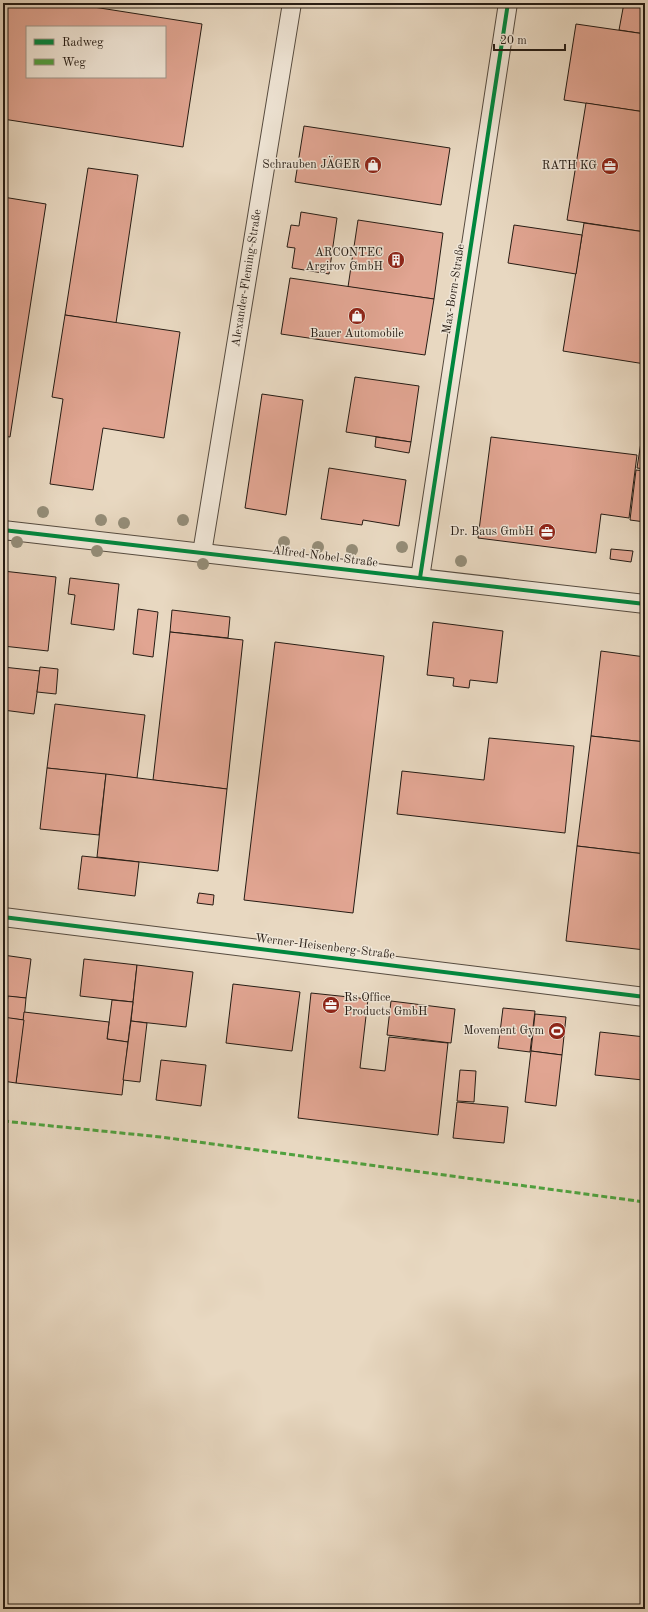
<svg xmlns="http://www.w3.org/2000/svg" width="648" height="1612" font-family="'Old Standard TT',serif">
	<rect width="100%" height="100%" fill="#e8d8c1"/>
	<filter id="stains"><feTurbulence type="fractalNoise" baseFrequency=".005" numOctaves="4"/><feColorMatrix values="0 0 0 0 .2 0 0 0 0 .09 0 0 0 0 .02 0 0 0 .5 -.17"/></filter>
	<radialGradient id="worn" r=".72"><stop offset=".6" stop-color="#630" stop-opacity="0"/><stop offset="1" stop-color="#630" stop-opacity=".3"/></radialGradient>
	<g fill="#e1a592" stroke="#261c14" fill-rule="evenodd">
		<path d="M3,3h65l134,21 -19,123 -180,-28zM27,27h138v50h-138z"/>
		<polygon points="624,3 645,3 645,34 619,30"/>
		<polygon points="576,24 645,34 645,112 564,100"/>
		<polygon points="586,103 645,112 645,232 567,220"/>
		<polygon points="304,126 450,148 441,205 295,182"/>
		<polygon points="88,168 138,175 116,323 65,315"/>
		<polygon points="3,197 46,204 10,437 3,436"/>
		<polygon points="301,212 337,218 329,274 292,268 295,248 287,247 291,225 299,226"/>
		<polygon points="358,220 443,233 434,299 348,287"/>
		<polygon points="584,223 645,232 645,364 563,351"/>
		<polygon points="514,225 582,235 576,274 508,263"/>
		<polygon points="290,278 434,299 425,355 281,334"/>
		<polygon points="65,315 180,332 164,438 103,428 93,490 50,484 63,399 52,397"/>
		<polygon points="355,377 419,386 411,442 346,432"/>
		<polygon points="262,394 303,400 286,515 245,508"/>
		<polygon points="645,416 645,469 637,468"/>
		<polygon points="376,437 411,442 409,453 375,447"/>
		<polygon points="491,437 637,455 629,518 601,514 596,553 478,538"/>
		<polygon points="329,468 406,480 399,526 363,520 362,525 321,519"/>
		<polygon points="636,470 645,471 645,522 630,520"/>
		<polygon points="611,549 633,551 631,562 610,559"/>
		<polygon points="3,571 56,577 48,651 3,646"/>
		<polygon points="70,578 119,584 114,630 71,624 75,595 68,594"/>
		<polygon points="138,609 158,612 153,657 133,654"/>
		<polygon points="172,610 230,617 228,638 170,632"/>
		<polygon points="433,622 503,631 497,683 470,680 469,688 453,686 454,678 427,675"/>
		<polygon points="170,632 243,640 227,789 153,780"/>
		<polygon points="275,642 384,656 353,913 244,900"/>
		<polygon points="601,651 645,657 645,742 591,736"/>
		<polygon points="3,667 40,671 34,714 3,710"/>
		<polygon points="40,667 58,669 56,694 37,692"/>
		<polygon points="55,704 145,715 137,778 47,768"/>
		<polygon points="591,736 645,742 645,854 577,846"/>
		<polygon points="489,738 574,746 565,833 397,814 402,771 484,780"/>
		<polygon points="47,768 106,774 99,835 40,829"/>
		<polygon points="106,774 227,789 218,871 97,857"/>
		<polygon points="577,846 645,854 645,950 566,941"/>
		<polygon points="82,856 139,862 135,896 78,889"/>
		<polygon points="199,893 214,895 213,905 197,903"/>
		<polygon points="3,955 31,959 26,998 3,996"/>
		<polygon points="84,959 137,965 133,1002 80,996"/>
		<polygon points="137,965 193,972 186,1027 131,1021"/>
		<polygon points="233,984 300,992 292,1051 226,1043"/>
		<polygon points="311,993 368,999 360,1068 385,1071 389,1037 448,1043 438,1135 298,1118"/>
		<polygon points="8,996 26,998 24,1020 5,1018"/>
		<polygon points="112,1000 133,1002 128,1042 107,1039"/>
		<polygon points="391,1001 455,1009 451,1043 387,1035"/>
		<polygon points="503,1008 535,1011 530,1052 498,1048"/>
		<polygon points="24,1012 109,1022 107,1039 128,1042 122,1095 16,1083"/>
		<polygon points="535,1014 566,1017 562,1055 531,1051"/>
		<polygon points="3,1017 24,1020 16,1083 3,1081"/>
		<polygon points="131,1021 147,1023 140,1082 123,1080"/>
		<polygon points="600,1032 645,1037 645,1063 643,1080 595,1075"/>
		<polygon points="531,1051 562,1055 556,1106 525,1102"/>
		<polygon points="161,1060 206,1065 201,1106 156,1100"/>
		<polygon points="460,1070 476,1071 474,1102 457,1101"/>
		<polygon points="457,1102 508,1107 504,1143 453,1138"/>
	</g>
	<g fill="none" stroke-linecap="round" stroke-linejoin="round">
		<defs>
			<g id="minor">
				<polyline points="3,530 645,604"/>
				<polyline points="202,553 292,3"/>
				<polyline points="420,578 508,3"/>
				<polyline points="3,917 645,997"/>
			</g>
		</defs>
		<use href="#minor" stroke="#564b3f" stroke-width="20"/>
		<use href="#minor" stroke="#f0e6d7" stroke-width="18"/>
		<polyline stroke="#50a13f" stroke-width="3" stroke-dasharray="6 3" stroke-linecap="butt" points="3,1121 161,1137 645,1202"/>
		<defs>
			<g id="cycleway">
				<polyline points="3,530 645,604"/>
				<polyline points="420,578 508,3"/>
				<polyline points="3,917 645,997"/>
			</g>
		</defs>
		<use href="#cycleway" stroke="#f0e6d7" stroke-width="6"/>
		<use href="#cycleway" stroke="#00873e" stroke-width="4"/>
	</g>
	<g fill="#948c77">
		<circle cx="43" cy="512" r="6"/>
		<circle cx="101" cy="520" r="6"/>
		<circle cx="183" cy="520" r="6"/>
		<circle cx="124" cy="523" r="6"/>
		<circle cx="17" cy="542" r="6"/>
		<circle cx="284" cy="542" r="6"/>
		<circle cx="318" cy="547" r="6"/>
		<circle cx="402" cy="547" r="6"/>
		<circle cx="352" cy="550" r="6"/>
		<circle cx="97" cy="551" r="6"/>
		<circle cx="461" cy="561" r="6"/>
		<circle cx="203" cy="564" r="6"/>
	</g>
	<defs>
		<symbol id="shop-disc" viewBox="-11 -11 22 22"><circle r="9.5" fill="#8f2418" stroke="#f0e6d7"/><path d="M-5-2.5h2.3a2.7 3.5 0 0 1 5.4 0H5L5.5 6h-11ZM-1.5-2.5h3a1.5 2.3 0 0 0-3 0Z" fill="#fff"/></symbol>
		<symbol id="office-disc" viewBox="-11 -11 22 22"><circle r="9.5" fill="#8f2418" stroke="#f0e6d7"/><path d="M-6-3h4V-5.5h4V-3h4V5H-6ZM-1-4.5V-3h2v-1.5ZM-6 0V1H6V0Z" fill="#fff"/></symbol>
		<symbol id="building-disc" viewBox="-11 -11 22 22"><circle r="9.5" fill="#8f2418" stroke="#f0e6d7"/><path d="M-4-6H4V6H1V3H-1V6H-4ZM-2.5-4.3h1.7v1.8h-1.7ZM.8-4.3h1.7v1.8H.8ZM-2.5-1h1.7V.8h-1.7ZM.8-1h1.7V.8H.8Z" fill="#fff"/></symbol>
		<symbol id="stadium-disc" viewBox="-11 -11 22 22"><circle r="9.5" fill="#8f2418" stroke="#f0e6d7"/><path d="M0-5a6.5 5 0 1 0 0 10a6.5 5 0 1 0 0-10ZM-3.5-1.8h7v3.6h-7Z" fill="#fff"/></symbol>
	</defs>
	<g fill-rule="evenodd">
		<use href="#shop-disc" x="363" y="155" width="20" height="20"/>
		<use href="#office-disc" x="600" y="156" width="20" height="20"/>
		<use href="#building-disc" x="386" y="250" width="20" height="20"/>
		<use href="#shop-disc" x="347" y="306" width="20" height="20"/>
		<use href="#office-disc" x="537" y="522" width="20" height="20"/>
		<use href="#office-disc" x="321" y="995" width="20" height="20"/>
		<use href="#stadium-disc" x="547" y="1021" width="20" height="20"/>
	</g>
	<g text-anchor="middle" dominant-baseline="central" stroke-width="3" stroke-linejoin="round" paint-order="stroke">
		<g font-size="12" fill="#261c14" stroke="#f0e6d7" text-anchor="end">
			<text x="360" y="165">Schrauben JÄGER</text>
			<text x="597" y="166">RATH KG</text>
			<text x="383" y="253">ARCONTEC<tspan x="383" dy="14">Argirov GmbH</tspan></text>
			<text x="357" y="334" text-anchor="middle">Bauer Automobile</text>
			<text x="534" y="532">Dr. Baus GmbH</text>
			<text x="344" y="998" text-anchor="start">Rs Office<tspan x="344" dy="14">Products GmbH</tspan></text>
			<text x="544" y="1031">Movement Gym</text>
		</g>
		<g font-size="12" fill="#261c14" stroke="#f0e6d7">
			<text transform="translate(247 278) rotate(-81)">Alexander-Fleming-Straße</text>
			<text transform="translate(454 289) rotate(-81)">Max-Born-Straße</text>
			<text transform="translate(325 557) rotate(7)">Alfred-Nobel-Straße</text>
			<text transform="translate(325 947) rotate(7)">Werner-Heisenberg-Straße</text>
		</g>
	</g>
	<rect width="648" height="1612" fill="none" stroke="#e8d8c1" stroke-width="16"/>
	<rect x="4" y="4" width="640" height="1604" fill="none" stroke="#261c14" stroke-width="2"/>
	<rect x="8" y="8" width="632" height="1596" fill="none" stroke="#261c14"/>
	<rect x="26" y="26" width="140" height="52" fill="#f0e6d7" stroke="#9f9589"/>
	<rect x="34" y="39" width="20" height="6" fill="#00873e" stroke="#9f9589"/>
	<text x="62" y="46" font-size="12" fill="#261c14">Radweg</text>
	<rect x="34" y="59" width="20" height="6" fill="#50a13f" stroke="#9f9589"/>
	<text x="62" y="66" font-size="12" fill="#261c14">Weg</text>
	<path d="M494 44v6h71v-6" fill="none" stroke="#261c14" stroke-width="2"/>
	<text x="500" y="44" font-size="12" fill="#261c14" stroke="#f0e6d7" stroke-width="3" paint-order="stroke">20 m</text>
	<rect width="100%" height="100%" filter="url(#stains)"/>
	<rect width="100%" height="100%" fill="url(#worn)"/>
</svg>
